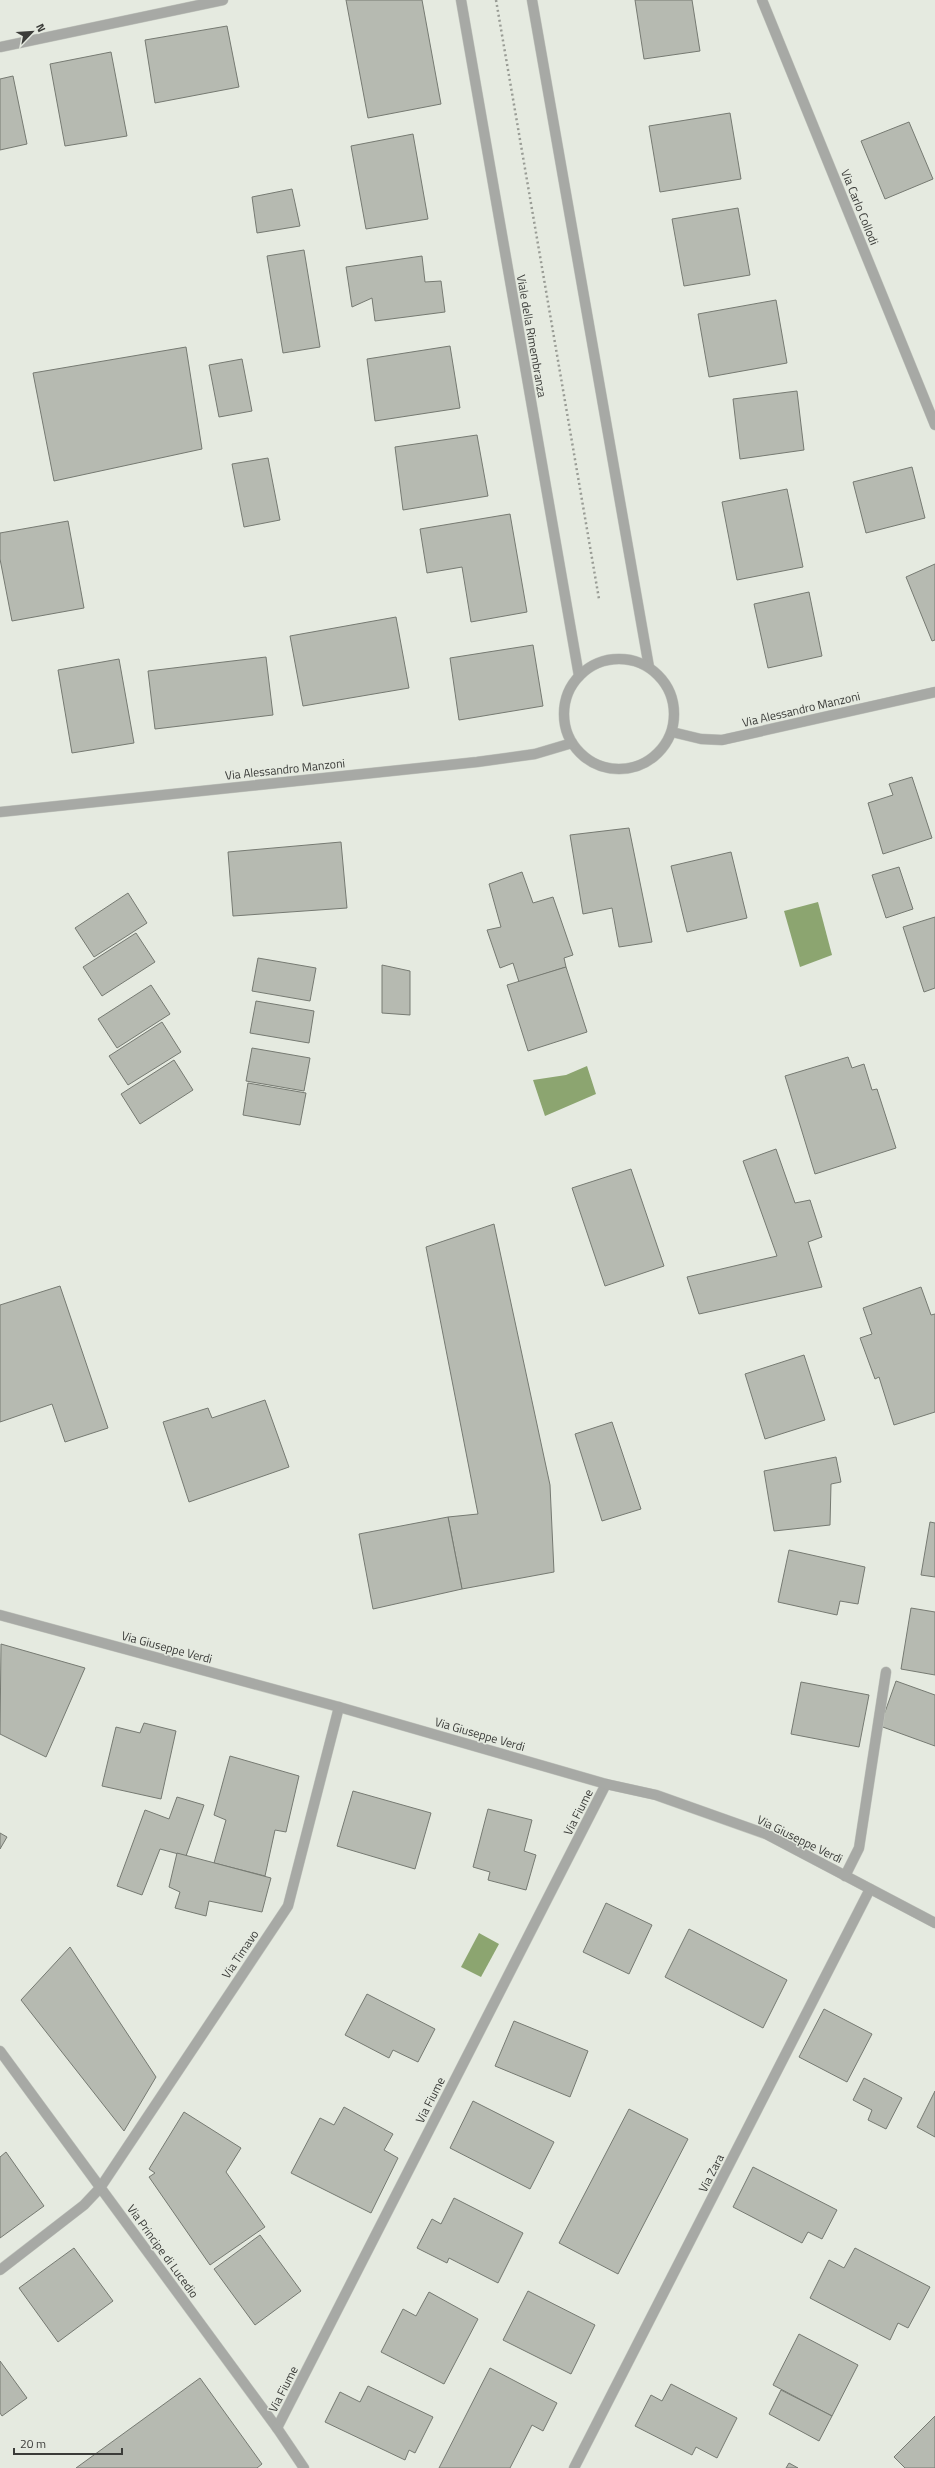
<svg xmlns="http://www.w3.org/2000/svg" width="935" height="2468" font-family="'Titillium Web',sans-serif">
	<rect width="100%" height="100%" fill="#e5eae0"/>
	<g fill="#8ca570">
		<polygon points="818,902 832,955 800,967 784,911"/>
		<polygon points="587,1066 596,1094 545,1116 533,1080 566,1075"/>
		<polygon points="479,1933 499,1944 481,1977 461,1967"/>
	</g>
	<g fill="#b6bab1" stroke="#767a72">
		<polygon points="346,0 422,0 441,104 368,118"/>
		<polygon points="635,0 692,0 700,51 644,59"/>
		<polygon points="227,26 239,87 155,103 145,40"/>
		<polygon points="111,52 127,136 65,146 50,64"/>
		<polygon points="13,76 27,144 0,150 0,79"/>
		<polygon points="730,113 741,179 660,192 649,126"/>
		<polygon points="909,122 933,179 885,199 861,141"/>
		<polygon points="413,134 428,219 366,229 351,146"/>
		<polygon points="292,189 300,226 257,233 252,197"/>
		<polygon points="738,208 750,275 684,286 672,219"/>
		<polygon points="304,250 320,347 283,353 267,256"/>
		<polygon points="422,256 425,282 441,281 445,312 375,321 372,298 352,307 346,267"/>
		<polygon points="776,300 787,363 709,377 698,314"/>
		<polygon points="450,346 460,408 375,421 367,359"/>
		<polygon points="186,347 202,449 54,481 33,373"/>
		<polygon points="242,359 252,411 219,417 209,365"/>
		<polygon points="797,391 804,450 740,459 733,399"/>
		<polygon points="477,435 488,496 403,510 395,447"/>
		<polygon points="268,458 280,520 244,527 232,464"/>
		<polygon points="912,467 925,518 866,533 853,482"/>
		<polygon points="787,489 803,567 737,580 722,502"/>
		<polygon points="510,514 527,612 471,622 462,567 427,573 420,529"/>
		<polygon points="68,521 84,608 12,621 0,559 0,533"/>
		<polygon points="935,564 935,640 932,641 906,577"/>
		<polygon points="809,592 822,656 768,668 754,604"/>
		<polygon points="396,617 409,688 303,706 290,636"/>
		<polygon points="533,645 543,706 459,720 450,658"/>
		<polygon points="266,657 273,715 155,729 148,671"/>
		<polygon points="119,659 134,743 72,753 58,670"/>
		<polygon points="912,777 932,838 883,854 868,803 893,795 889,784"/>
		<polygon points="629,828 652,942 619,947 612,908 583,914 570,835"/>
		<polygon points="341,842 347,908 233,916 228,852"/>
		<polygon points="731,852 747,918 687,932 671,866"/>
		<polygon points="899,867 913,909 886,918 872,875"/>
		<polygon points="522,872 533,903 553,897 573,955 564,958 566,967 519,982 513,963 500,968 487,930 501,927 489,884"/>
		<polygon points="128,893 147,923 94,957 75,928"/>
		<polygon points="935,917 935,988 924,992 903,927"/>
		<polygon points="136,933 155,962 102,996 83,967"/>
		<polygon points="258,958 316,968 310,1001 252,991"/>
		<polygon points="382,965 410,971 410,1015 382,1013"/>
		<polygon points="566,967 587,1032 528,1051 507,985"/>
		<polygon points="151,985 170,1014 117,1048 98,1019"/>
		<polygon points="256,1001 314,1011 309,1043 250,1033"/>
		<polygon points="162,1022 181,1052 128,1085 109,1056"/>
		<polygon points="252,1048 310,1058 304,1091 246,1081"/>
		<polygon points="848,1057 852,1068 864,1064 872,1090 877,1089 896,1148 815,1174 785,1076"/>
		<polygon points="174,1060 193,1090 140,1124 121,1094"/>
		<polygon points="248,1083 306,1093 300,1125 243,1115"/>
		<polygon points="776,1149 795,1203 810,1200 822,1237 808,1242 822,1287 699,1314 687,1277 777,1256 743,1161"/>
		<polygon points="631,1169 664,1266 605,1286 572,1188"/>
		<polygon points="494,1224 550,1485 554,1572 462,1589 448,1517 478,1514 426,1247"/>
		<polygon points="60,1286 108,1428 65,1442 52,1404 0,1422 0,1305"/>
		<polygon points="921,1287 931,1315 935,1314 935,1412 894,1425 879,1377 875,1379 860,1338 872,1334 863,1308"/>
		<polygon points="804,1355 825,1420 765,1439 745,1374"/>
		<polygon points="265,1400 289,1467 189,1502 163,1422 208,1408 212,1418"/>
		<polygon points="612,1422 641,1509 602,1521 575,1434"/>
		<polygon points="836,1457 841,1482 831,1484 830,1525 774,1531 764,1471"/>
		<polygon points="448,1517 462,1589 373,1609 359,1534"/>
		<polygon points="930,1522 935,1523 935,1577 921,1575"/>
		<polygon points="789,1550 865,1567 858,1604 840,1601 837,1615 778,1602"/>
		<polygon points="911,1608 935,1612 935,1675 901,1669"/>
		<polygon points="1,1644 85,1668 46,1757 0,1734"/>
		<polygon points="896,1681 935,1695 935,1746 880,1726"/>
		<polygon points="801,1682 869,1695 859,1747 791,1734"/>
		<polygon points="144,1723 176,1731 161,1799 102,1786 116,1727 140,1733"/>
		<polygon points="230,1756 299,1776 286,1832 275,1830 265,1876 214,1863 226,1820 214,1815"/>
		<polygon points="353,1791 431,1813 415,1869 337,1846"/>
		<polygon points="177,1797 204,1805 186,1856 160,1849 142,1895 117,1886 145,1810 169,1819"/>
		<polygon points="488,1809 532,1820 524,1851 536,1855 526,1890 488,1880 490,1872 473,1867"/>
		<polygon points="0,1833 7,1837 0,1849"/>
		<polygon points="177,1853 271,1878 262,1912 209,1901 206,1916 175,1908 180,1892 169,1887"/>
		<polygon points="606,1903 652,1925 629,1974 583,1952"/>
		<polygon points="689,1929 787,1980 763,2028 665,1977"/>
		<polygon points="70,1947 156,2077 124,2131 21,2000"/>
		<polygon points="367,1994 435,2029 418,2062 393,2050 389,2058 345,2035"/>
		<polygon points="824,2009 872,2034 847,2082 799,2057"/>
		<polygon points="514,2021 588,2051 570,2097 495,2066"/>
		<polygon points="864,2078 902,2098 886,2129 868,2120 872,2110 853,2100"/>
		<polygon points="935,2091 935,2137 917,2127"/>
		<polygon points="473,2101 554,2142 530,2189 450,2148"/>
		<polygon points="344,2107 393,2134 384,2150 398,2158 371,2213 291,2173 320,2118 334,2125"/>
		<polygon points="629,2109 688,2139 618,2274 559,2243"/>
		<polygon points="184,2112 241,2148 226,2172 265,2227 210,2265 149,2177 155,2173 149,2169"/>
		<polygon points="6,2152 44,2206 0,2238 0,2157"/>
		<polygon points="753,2167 837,2210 822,2239 808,2232 802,2243 733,2207"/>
		<polygon points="454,2198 523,2233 498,2283 449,2258 447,2263 417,2248 432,2219 441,2224"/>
		<polygon points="260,2235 301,2291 255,2325 214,2269"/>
		<polygon points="74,2248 113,2301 58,2342 19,2288"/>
		<polygon points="855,2248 930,2287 908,2328 898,2323 890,2340 810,2298 829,2260 844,2268"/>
		<polygon points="528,2291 595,2325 571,2374 503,2340"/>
		<polygon points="429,2292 478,2319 444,2384 381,2352 403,2309 416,2316"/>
		<polygon points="799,2334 858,2365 832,2416 773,2385"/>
		<polygon points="0,2361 27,2398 2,2416 0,2413"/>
		<polygon points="490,2368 557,2403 543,2431 532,2425 510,2468 439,2468"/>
		<polygon points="200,2378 262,2464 257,2468 76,2468"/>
		<polygon points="671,2384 737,2418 717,2458 696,2447 692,2455 635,2426 651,2395 662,2401"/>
		<polygon points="368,2386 433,2417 415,2453 409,2450 405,2460 325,2422 340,2392 360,2402"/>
		<polygon points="781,2390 832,2416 819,2441 769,2414"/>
		<polygon points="935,2416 935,2468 905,2468 894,2457"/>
		<polygon points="789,2463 798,2468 786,2468"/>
	</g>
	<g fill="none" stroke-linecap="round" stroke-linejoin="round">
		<defs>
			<polyline id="service" points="845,1876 859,1848 886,1672"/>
			<g id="minor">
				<polyline points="762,0 935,425"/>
				<polyline points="0,47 223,0"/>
				<polyline points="0,2051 277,2428 304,2468"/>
				<polyline points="0,2270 84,2205 100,2188 288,1906 339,1707"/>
				<polyline points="277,2428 606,1784"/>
				<polyline points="574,2468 870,1889"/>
			</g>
			<g id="tertiary">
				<polyline points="461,0 579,676"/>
				<polyline points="532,0 649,667"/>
				<circle cx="619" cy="714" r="55"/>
				<polyline points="672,732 701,739 722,740 935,692"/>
				<polyline points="0,812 477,762 535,754 572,743"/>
				<polyline points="0,1615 339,1707 606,1784 656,1795 766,1834 935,1923"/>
			</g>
		</defs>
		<use href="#service" stroke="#c3c7bf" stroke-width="11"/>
		<use href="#minor" stroke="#c3c7bf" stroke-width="11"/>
		<use href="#tertiary" stroke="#c3c7bf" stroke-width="11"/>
		<polyline stroke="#999c95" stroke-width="2.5" stroke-dasharray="2 3" stroke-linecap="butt" points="496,0 599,599"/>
		<use href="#service" stroke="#a7a9a5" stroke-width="10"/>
		<use href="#minor" stroke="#a7a9a5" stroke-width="10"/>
		<use href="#tertiary" stroke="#a7a9a5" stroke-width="10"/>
	</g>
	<g text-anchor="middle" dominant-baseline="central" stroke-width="3" stroke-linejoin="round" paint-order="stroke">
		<g font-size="12" fill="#3b3c39" stroke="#e5eae0">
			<text transform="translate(860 207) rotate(68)">Via Carlo Collodi</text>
			<text transform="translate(532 336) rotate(80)">Viale della Rimembranza</text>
			<text transform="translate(801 709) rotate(-13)">Via Alessandro Manzoni</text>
			<text transform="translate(285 769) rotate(-6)">Via Alessandro Manzoni</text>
			<text transform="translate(167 1647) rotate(15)">Via Giuseppe Verdi</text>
			<text transform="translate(480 1734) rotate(16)">Via Giuseppe Verdi</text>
			<text transform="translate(578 1812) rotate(-63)">Via Fiume</text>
			<text transform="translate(800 1839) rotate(26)">Via Giuseppe Verdi</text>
			<text transform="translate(240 1954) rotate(-56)">Via Timavo</text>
			<text transform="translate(430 2100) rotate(-63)">Via Fiume</text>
			<text transform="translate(711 2173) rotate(-63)">Via Zara</text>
			<text transform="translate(163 2251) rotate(54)">Via Principe di Lucedio</text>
			<text transform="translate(283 2389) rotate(-63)">Via Fiume</text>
		</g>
	</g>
	<g transform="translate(32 32) rotate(65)" stroke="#e5eae0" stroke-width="3" paint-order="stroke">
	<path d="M0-3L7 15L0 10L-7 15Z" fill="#3b3c39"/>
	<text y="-6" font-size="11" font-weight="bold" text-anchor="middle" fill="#3b3c39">N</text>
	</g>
	<path d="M14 2448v6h108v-6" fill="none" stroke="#3b3c39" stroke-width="2"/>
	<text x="20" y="2448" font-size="12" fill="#3b3c39" stroke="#e5eae0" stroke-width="3" paint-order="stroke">20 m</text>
</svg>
